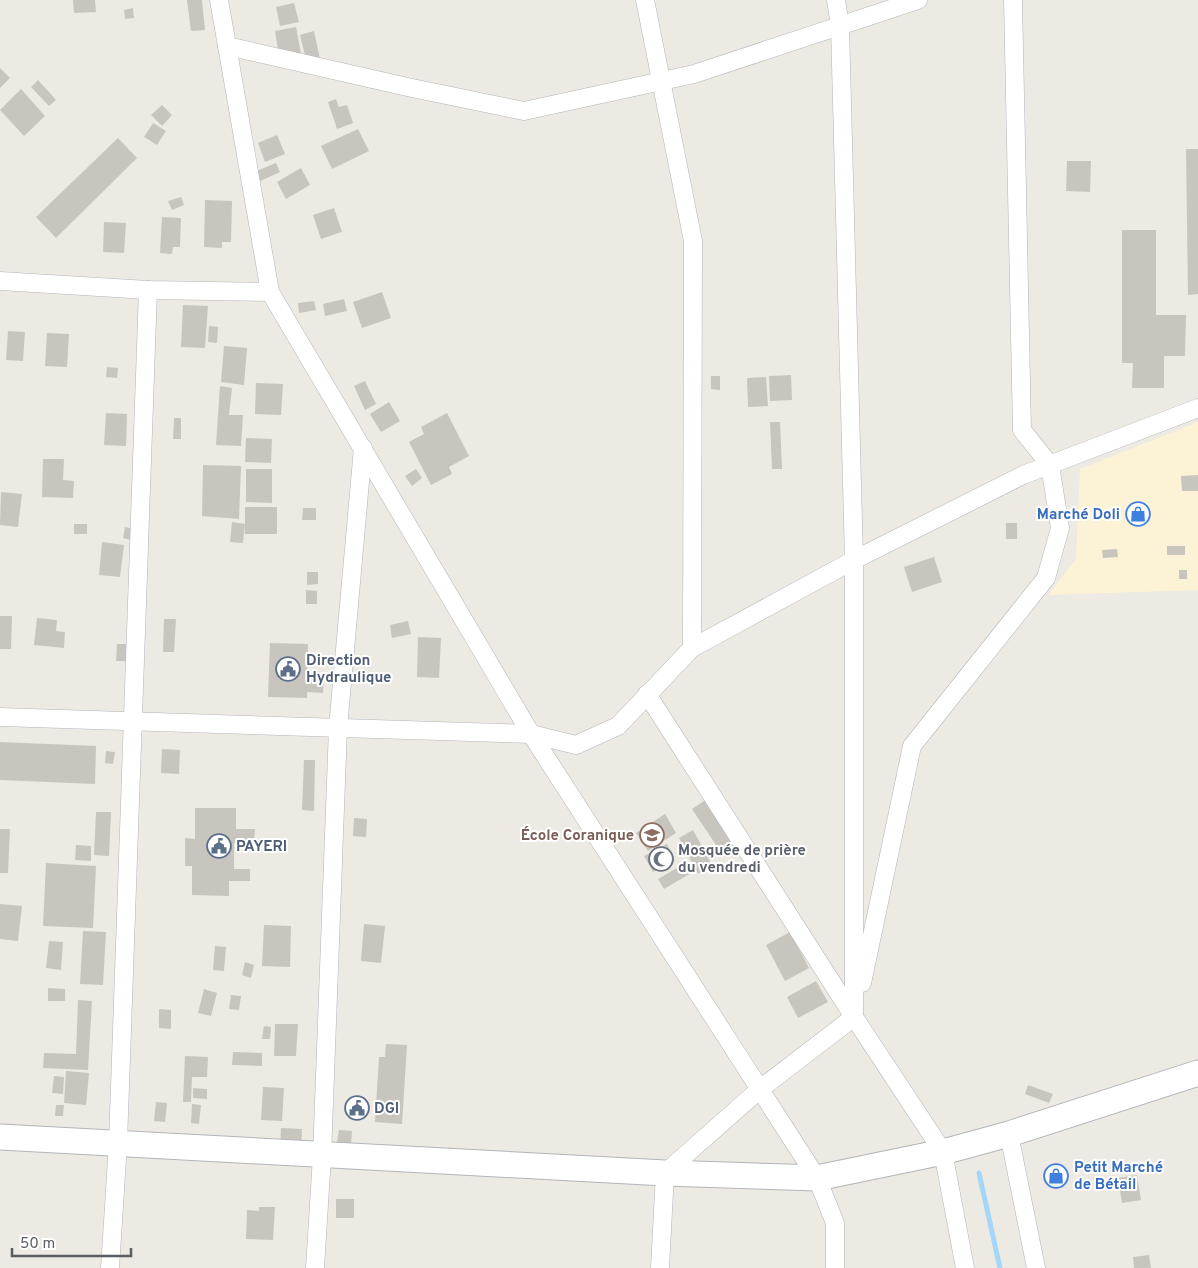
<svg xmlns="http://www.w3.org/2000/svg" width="1198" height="1268" viewBox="0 0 1198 1268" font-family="Overpass,sans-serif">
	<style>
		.commercial { fill: #fcf3d7 }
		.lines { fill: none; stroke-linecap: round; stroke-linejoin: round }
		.stream { stroke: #a4d5fa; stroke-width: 5 }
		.building { fill: #c8c5bf }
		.street-casing { stroke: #b2b5b9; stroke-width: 19 }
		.secondary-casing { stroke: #b1b5b9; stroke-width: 27 }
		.street { stroke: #fff; stroke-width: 18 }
		.secondary { stroke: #fff; stroke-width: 25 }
		.labels { text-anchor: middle; stroke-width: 4; stroke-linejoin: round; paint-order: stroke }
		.shop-label { font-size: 15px; font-weight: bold; fill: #366cbe; stroke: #fff; text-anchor: end }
		.service-label { font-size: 15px; font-weight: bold; fill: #4e5e75; stroke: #fff; text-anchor: start }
		.education-label { font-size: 15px; font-weight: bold; fill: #785e54; stroke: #fff; text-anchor: end }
		.worship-label { font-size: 15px; font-weight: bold; fill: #5b616d; stroke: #fff; text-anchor: start }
	</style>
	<rect width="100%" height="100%" fill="#eceae2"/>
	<polygon class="commercial" points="1198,422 1198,590 1048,595 1076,559 1080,469"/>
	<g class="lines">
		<polyline class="stream" points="979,1173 1000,1268"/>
	</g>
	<g class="building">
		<polygon points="73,0 95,0 96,12 74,13"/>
		<polygon points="187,0 202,0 205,30 191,31"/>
		<polygon points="294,3 299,22 280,26 276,7"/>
		<polygon points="133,8 134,18 125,19 124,10"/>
		<polygon points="296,27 302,59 280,63 275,31"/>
		<polygon points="314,31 320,59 307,63 300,35"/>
		<polygon points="0,68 10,78 0,88"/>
		<polygon points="38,80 56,100 49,106 31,87"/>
		<polygon points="21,89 45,116 24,136 0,110"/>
		<polygon points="336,99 339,107 347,105 353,123 337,129 328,102"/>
		<polygon points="162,105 172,115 162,126 151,115"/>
		<polygon points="153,123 166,131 157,145 144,137"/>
		<polygon points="358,129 369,151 332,169 321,146"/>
		<polygon points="277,135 285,154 265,162 258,143"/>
		<polygon points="118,138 137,158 56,238 36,217"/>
		<polygon points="1186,149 1198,149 1198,294 1188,295"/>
		<polygon points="1067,161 1091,161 1090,192 1066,191"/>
		<polygon points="276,163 280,172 258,182 254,172"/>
		<polygon points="301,168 310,185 286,199 277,182"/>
		<polygon points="181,197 184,205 172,210 168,201"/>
		<polygon points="205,200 232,201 231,242 222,242 222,248 204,247"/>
		<polygon points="334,208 342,232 321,239 313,215"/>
		<polygon points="162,217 181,218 180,247 173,247 172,254 160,253"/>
		<polygon points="104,222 126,223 124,253 103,252"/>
		<polygon points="1122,230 1156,230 1156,315 1186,315 1185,356 1164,356 1164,388 1132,388 1133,363 1122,363"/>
		<polygon points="382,292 391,318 362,328 353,302"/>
		<polygon points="344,299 347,311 325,316 323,304"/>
		<polygon points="314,301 316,310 299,313 298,303"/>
		<polygon points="183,305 208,306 205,348 181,347"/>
		<polygon points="209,326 218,327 217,343 208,342"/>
		<polygon points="8,331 25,332 23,361 6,360"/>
		<polygon points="47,333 69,334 67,367 45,366"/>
		<polygon points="224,346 247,348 244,385 221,382"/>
		<polygon points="107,367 118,368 117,378 106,377"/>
		<polygon points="791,375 792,400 770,401 769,376"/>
		<polygon points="711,376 720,376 720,390 711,389"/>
		<polygon points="766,377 768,406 748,407 747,378"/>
		<polygon points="365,381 376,404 365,410 354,386"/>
		<polygon points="256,383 283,384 281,415 255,414"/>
		<polygon points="220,386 232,388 229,415 243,415 241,446 216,445"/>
		<polygon points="389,402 400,421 381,432 370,414"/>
		<polygon points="106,413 127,414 126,446 104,445"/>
		<polygon points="447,413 469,456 449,467 452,474 431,485 409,442 424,434 421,427"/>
		<polygon points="174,418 181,418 181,439 173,439"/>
		<polygon points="770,422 780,422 782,469 772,469"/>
		<polygon points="246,438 272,439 271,463 245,462"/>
		<polygon points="43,459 64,459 63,480 74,481 73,498 42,497"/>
		<polygon points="203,465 241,466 239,519 202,516"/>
		<polygon points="246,469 272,469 272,503 246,502"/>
		<polygon points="416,469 422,478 412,486 405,476"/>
		<polygon points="1198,475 1198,491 1182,491 1181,476"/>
		<polygon points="1,492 22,494 18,527 0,525"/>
		<rect x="245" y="507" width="32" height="27"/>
		<polygon points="303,508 316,508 316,520 302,520"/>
		<polygon points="232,522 245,524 243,543 230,542"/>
		<rect x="1006" y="523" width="11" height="16"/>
		<rect x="74" y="524" width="13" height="10"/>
		<polygon points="125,527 134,529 131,540 123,538"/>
		<polygon points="102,542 124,545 120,577 99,575"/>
		<rect x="1167" y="546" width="18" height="9"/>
		<polygon points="1117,549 1118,557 1103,558 1102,550"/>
		<polygon points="934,557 942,582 912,592 904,567"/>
		<rect x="1179" y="570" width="8" height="9"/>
		<polygon points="307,572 318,572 318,584 307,585"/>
		<polygon points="306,590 317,591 317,604 306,604"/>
		<polygon points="0,616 12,616 11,649 0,649"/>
		<polygon points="37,618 57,620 56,631 65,632 64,648 34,645"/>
		<polygon points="164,619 176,619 174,652 163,652"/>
		<polygon points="408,621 411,634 392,638 390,625"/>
		<polygon points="418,637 441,638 439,678 417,677"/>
		<polygon points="270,643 308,644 307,677 324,678 323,693 307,692 307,698 268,697"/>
		<polygon points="117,644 126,644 126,661 116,661"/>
		<polygon points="0,742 96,746 95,784 0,780"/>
		<polygon points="162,749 180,750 179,774 161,773"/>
		<polygon points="106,751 115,752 113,764 105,763"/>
		<polygon points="304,760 315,760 314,811 302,810"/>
		<polygon points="707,799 738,848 724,857 692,809"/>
		<polygon points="195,808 236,808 236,829 255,829 254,843 234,843 234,869 250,869 250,881 229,881 229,896 192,895 192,866 185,866 185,838 195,839"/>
		<polygon points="96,812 111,812 109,856 94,855"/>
		<polygon points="665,814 676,833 648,851 636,833"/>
		<polygon points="354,818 367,819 366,837 353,836"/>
		<polygon points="0,829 10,829 8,873 0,873"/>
		<polygon points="693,830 712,865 698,874 679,838"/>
		<polygon points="667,844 675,861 653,872 644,856"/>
		<polygon points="76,845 91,846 91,861 75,860"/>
		<polygon points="687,862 693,872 664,889 658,879"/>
		<polygon points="46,863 96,866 93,928 43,926"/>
		<polygon points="0,904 22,906 18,941 0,939"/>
		<polygon points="364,924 385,926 381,963 361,961"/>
		<polygon points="264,925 291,926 290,967 262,966"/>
		<polygon points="83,931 106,932 103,985 80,984"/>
		<polygon points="790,932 809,968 785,981 766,945"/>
		<polygon points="49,941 63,942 61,970 46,968"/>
		<polygon points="215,946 226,947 224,971 213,970"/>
		<polygon points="245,962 254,965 251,978 242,975"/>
		<polygon points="816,981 828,1002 798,1018 787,997"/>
		<polygon points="48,988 65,989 65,1001 48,1001"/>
		<polygon points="204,989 217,993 211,1016 198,1013"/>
		<polygon points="231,995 241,996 239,1010 229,1009"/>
		<polygon points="78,1000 92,1001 88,1070 43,1068 44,1053 76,1054"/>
		<polygon points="159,1009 171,1010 171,1029 159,1028"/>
		<polygon points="275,1024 298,1024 296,1056 274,1056"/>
		<polygon points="264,1026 271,1027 270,1039 262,1039"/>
		<polygon points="386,1044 407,1045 402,1124 375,1122 379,1057 385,1057"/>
		<polygon points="233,1052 262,1053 262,1066 232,1065"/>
		<polygon points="185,1056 208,1057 207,1077 192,1077 191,1102 183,1102"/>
		<polygon points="66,1071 89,1073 86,1105 64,1103"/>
		<polygon points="54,1076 64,1077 63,1094 52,1093"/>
		<polygon points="1028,1085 1053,1094 1049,1103 1025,1094"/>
		<polygon points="263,1087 284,1088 282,1121 261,1120"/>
		<polygon points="193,1088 207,1089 207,1099 193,1098"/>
		<polygon points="156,1102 167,1103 165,1122 154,1121"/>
		<polygon points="192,1104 201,1105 199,1124 191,1123"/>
		<polygon points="56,1105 64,1105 63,1116 55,1116"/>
		<polygon points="281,1128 302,1129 301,1151 280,1150"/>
		<polygon points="339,1130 352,1131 351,1145 337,1143"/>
		<polygon points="1137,1175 1141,1200 1122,1203 1118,1178"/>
		<rect x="336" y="1199" width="18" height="19"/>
		<polygon points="259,1207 275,1207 273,1240 246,1239 247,1210 259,1211"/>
		<polygon points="1149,1255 1151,1268 1134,1268 1133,1257"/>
	</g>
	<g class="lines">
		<g class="street-casing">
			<g id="street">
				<polyline points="219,0 270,292 531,734 817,1178 835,1223 835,1268"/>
				<polyline points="645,0 693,241 692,648"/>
				<polyline points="227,46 412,88 524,111 694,74 918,0"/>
				<polyline points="0,281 148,290 270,292"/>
				<polyline points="647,694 854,1017 943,1152 965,1268"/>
				<polyline points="0,717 531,734 576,745 618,726 692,648 854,560 1023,475 1198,408"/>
				<polyline points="862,983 912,746 1046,578 1060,528 1050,465 1022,430 1013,0"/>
				<polyline points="1009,1134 1036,1268"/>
				<polyline points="110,1268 118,1143 148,290"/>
				<polyline points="315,1268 322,1156 338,728 363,448"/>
				<polyline points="660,1268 665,1173 760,1089 854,1017 854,560 840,26 836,0"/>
			</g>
		</g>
		<g class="secondary-casing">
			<polyline id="secondary" points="0,1137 665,1173 817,1178 943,1152 1009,1134 1198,1073"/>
		</g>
		<use href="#street" class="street"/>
		<use href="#secondary" class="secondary"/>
	</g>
	<defs>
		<g id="shop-ring" transform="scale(1.25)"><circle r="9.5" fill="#fff" stroke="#3f7fe0" stroke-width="1.5"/><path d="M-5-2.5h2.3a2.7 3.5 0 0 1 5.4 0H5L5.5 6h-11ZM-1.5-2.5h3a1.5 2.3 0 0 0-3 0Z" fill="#3f7fe0"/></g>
		<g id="civic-ring" transform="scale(1.25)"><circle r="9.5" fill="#fff" stroke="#5c6f8a" stroke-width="1.5"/><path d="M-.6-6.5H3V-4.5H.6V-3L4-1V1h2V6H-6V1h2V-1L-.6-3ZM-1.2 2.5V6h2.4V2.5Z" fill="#5c6f8a"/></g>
		<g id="school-ring" transform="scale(1.25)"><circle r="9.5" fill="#fff" stroke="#8d6e63" stroke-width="1.5"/><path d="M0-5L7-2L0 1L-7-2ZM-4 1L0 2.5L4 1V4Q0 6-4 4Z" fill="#8d6e63"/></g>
		<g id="mosque-ring" transform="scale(1.25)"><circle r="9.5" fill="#fff" stroke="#6b7280" stroke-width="1.5"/><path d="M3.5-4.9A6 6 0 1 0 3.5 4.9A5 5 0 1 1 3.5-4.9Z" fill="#6b7280"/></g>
	</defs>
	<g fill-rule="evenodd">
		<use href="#shop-ring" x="1138" y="514"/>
		<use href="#civic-ring" x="288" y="669"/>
		<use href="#school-ring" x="652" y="835"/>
		<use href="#civic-ring" x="219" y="846"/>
		<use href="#mosque-ring" x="661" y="859"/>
		<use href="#civic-ring" x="357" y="1108"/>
		<use href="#shop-ring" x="1056" y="1176"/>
	</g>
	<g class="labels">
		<g class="shop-label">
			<text x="1120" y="519">Marché Doli</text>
			<text x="1074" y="1172" text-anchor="start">Petit Marché<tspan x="1074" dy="17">de Bétail</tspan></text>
		</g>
		<g class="service-label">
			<text x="306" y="665">Direction<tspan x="306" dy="17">Hydraulique</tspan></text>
			<text x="236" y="851">PAYERI</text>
			<text x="374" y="1113">DGI</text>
		</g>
		<g class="education-label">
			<text x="634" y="840">École Coranique</text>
		</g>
		<g class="worship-label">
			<text x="678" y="855">Mosquée de prière<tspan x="678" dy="17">du vendredi</tspan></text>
		</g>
	</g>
	<path d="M12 1248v8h119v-8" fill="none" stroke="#5a5e62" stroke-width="2.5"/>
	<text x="20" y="1248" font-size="15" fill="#5a5e62" stroke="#ffffff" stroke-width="4" paint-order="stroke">50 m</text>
</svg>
